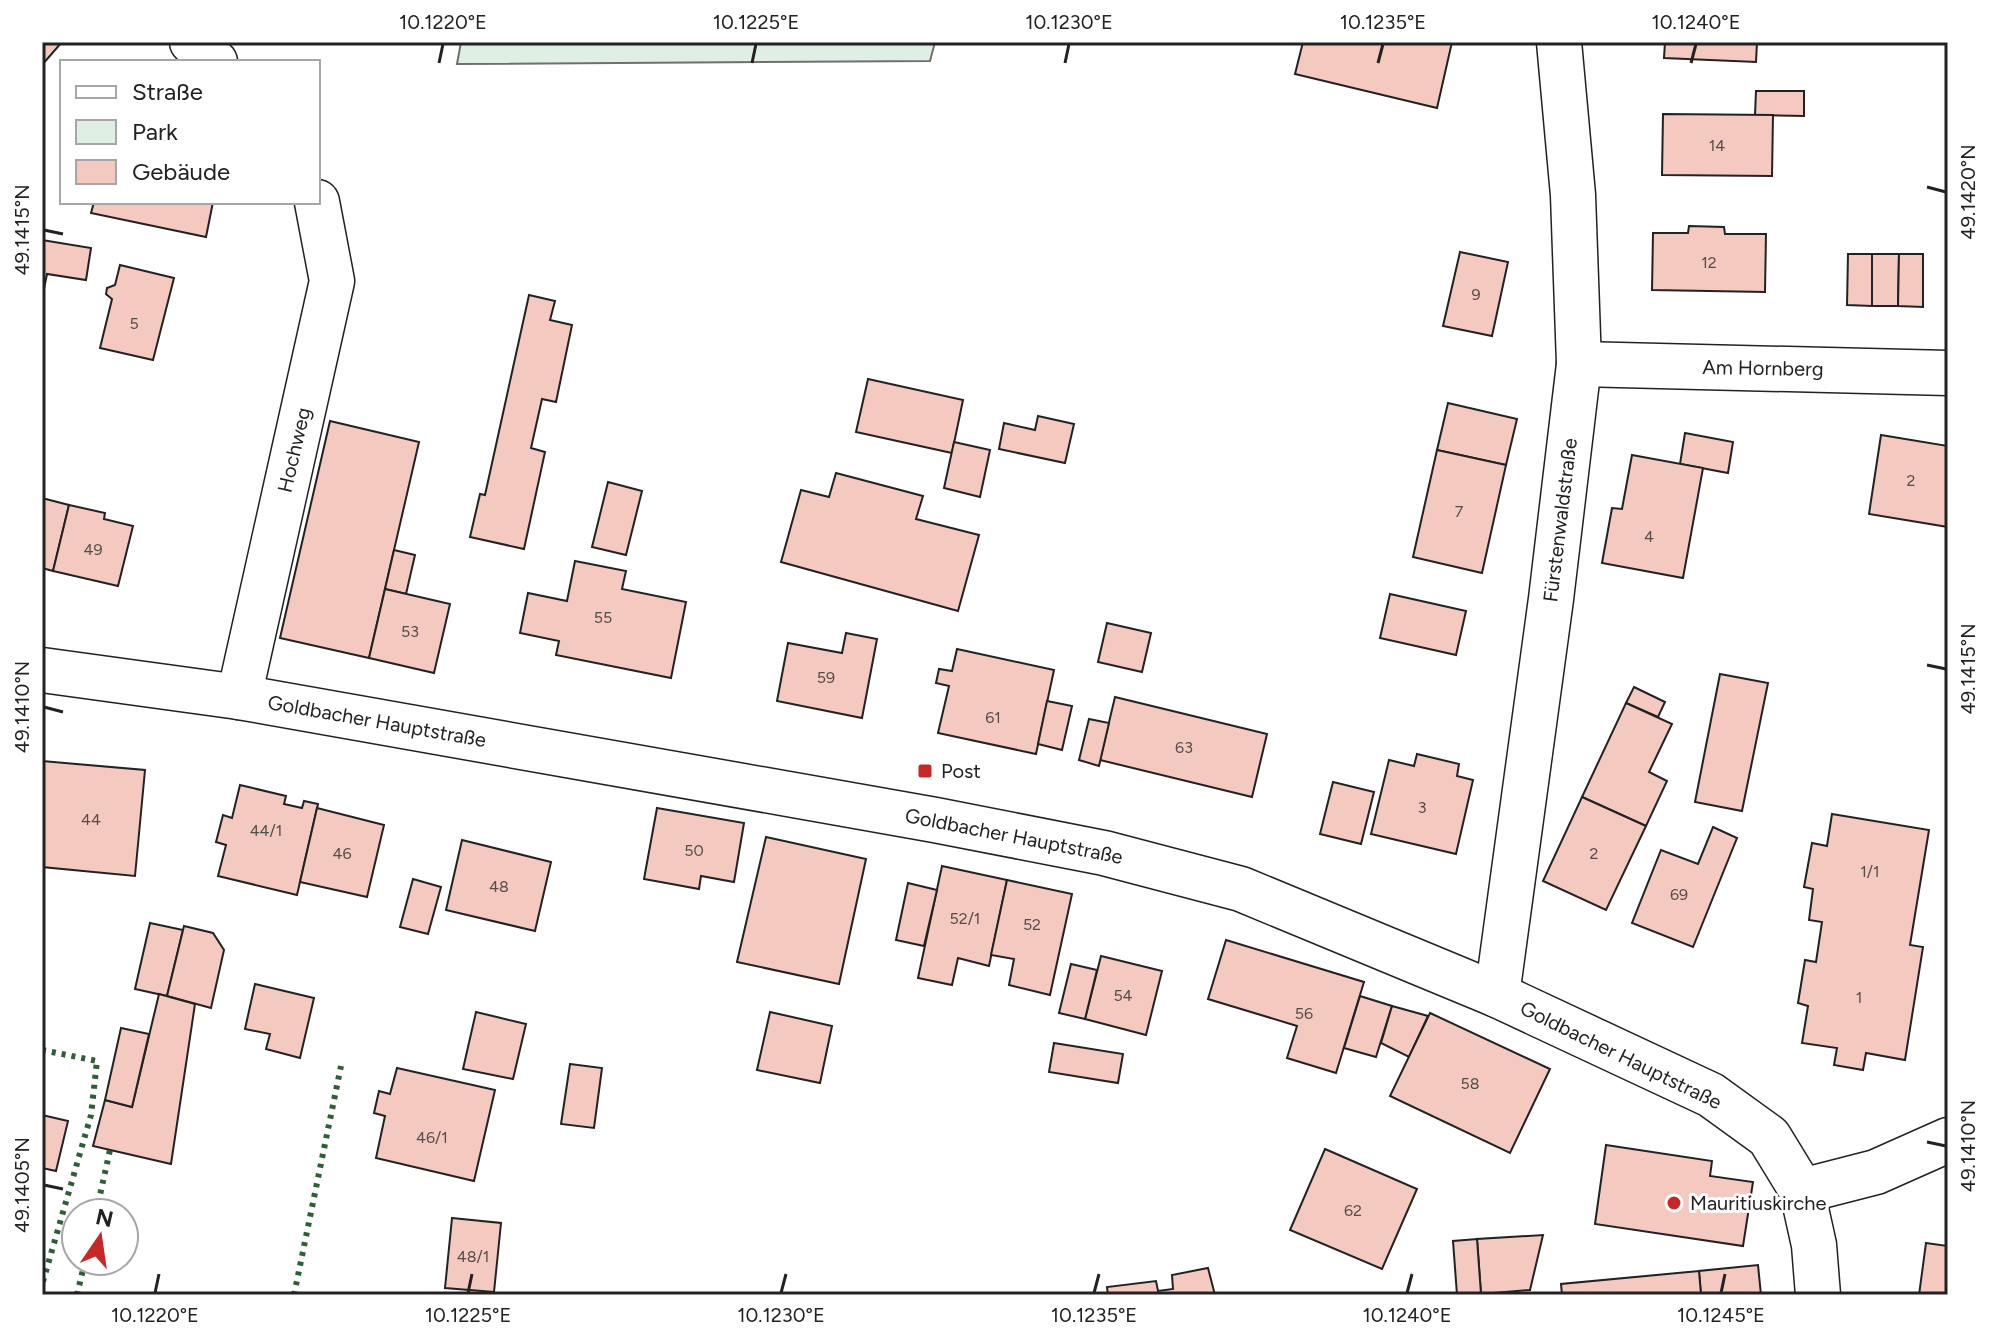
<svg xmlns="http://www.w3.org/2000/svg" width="1990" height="1337" viewBox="0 0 1990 1337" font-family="Figtree,sans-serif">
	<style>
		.green { fill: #e0efe3; stroke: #6f6f6f; stroke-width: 2 }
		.building { fill: #f3c9c0; stroke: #222; stroke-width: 2 }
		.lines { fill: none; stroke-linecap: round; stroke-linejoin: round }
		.street-casing { stroke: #222; stroke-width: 47 }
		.secondary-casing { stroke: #222; stroke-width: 47 }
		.street { stroke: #fff; stroke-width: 44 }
		.secondary { stroke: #fff; stroke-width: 44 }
		.hedge { stroke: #2f5e38; stroke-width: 6; stroke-dasharray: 4 6; stroke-linecap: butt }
		.ticks { fill: none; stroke: #222; stroke-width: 3 }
		.poi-dot { fill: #c62828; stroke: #fff; stroke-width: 3 }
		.labels { text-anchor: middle; stroke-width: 6; stroke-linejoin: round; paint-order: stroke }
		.number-label { font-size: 16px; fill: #564c4a }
		.street-label { font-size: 20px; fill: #222; stroke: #fff }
		.poi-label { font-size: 20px; fill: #222; stroke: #fff; text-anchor: start }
		.neatline { fill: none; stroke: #222; stroke-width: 3 }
		.ticks-label { font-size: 20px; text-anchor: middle; fill: #222 }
	</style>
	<rect width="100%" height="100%" fill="#fff"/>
	<polygon class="green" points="461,42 935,42 930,61 457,64"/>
	<g class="building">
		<polygon points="42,42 62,42 42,65"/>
		<polygon points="1303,42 1452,42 1437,108 1295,74"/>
		<polygon points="1665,42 1757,42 1756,62 1664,58"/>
		<polygon points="1756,91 1804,91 1804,116 1755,115"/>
		<polygon points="1663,114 1773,115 1772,176 1662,175"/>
		<polygon points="94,202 213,202 206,237 91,213"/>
		<polygon points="1689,226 1724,227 1725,234 1766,234 1765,292 1652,290 1653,233 1688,233"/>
		<polygon points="42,240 91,248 86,280 47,274 44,289 42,289"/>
		<polygon points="1460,252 1508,262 1492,336 1443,326"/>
		<polygon points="1848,254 1872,254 1872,306 1847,305"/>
		<polygon points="1872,254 1899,254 1898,306 1872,306"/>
		<polygon points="1899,254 1923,254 1923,307 1898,306"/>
		<polygon points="120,265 174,278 153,360 100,348 112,299 106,294 107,288 115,285"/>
		<polygon points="529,295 555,301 550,320 572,325 556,402 542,399 531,448 545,452 524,549 470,537 480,494 485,495"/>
		<polygon points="868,379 963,400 952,453 856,432"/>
		<polygon points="1448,403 1517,419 1506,465 1437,450"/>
		<polygon points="1038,416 1074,424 1065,463 999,449 1004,423 1035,430"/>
		<polygon points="330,421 419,442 369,658 280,638"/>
		<polygon points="1685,433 1733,442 1728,473 1680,464"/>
		<polygon points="1881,435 1948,446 1948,527 1869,514"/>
		<polygon points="954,442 990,450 980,497 944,488"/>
		<polygon points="1437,450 1506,465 1482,573 1413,557"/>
		<polygon points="1632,455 1703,468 1683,578 1602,563 1612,508 1622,509"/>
		<polygon points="836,473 923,496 916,519 979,535 958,611 781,562 801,490 829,497"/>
		<polygon points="608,482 642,491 626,555 592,547"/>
		<polygon points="42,498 69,505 53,571 42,568"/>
		<polygon points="69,505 105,513 104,519 133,526 118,586 53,571"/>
		<polygon points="394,550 415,555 406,594 385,589"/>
		<polygon points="575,561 626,571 622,589 686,602 671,678 556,655 559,641 520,633 528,593 567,601"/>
		<polygon points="385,589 450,604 434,673 369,658"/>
		<polygon points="1390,594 1466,611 1456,655 1380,638"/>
		<polygon points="1107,623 1151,633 1142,672 1098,662"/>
		<polygon points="846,633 877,639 862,718 777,701 788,643 842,653"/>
		<polygon points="957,649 1054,670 1036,754 938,733 949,686 936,683 939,669 952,671"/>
		<polygon points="1720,674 1768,683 1742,811 1695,802"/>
		<polygon points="1634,687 1665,702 1658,717 1626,703"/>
		<polygon points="1115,697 1267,734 1252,797 1100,760"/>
		<polygon points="1047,701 1072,706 1062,750 1038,744"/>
		<polygon points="1626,703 1672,724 1649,772 1667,781 1646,826 1582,797"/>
		<polygon points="1089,719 1109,723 1099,766 1079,760"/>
		<polygon points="1417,754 1459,764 1457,776 1473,780 1456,854 1371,834 1389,760 1414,766"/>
		<polygon points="42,761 145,770 135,876 42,867"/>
		<polygon points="1333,782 1374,792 1361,844 1320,834"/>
		<polygon points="240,785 286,796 284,804 302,808 304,801 318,804 297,895 218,876 226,845 216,842 223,815 232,818"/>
		<polygon points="1582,797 1646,826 1606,910 1543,881"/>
		<polygon points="317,808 384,825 367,897 300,882"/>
		<polygon points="657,808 744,823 734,882 701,876 699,889 644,879"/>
		<polygon points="1832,814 1929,830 1910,945 1923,947 1905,1060 1866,1053 1863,1070 1834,1065 1837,1048 1802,1043 1808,1006 1798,1003 1805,960 1816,962 1822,922 1809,920 1813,889 1804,887 1812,843 1827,846"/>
		<polygon points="1713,827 1737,838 1693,947 1632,923 1661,850 1698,864"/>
		<polygon points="766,837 866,859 839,984 737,962"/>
		<polygon points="462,840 551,862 535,931 446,910"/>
		<polygon points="942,866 1007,880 989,966 958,958 952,985 918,978"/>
		<polygon points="413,879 441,887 428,934 400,927"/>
		<polygon points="1007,880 1072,894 1050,995 1009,985 1014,959 991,955"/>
		<polygon points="908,883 937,890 924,946 896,940"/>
		<polygon points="150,923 183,930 167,996 135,989"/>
		<polygon points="184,926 213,933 224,950 211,1008 167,996"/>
		<polygon points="1226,940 1364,982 1336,1073 1287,1058 1297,1026 1208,999"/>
		<polygon points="1101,956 1162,971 1146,1035 1085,1019"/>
		<polygon points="1071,964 1097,970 1085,1019 1059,1013"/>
		<polygon points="255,984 314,998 300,1058 266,1049 270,1034 245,1029"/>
		<polygon points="159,994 195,1004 171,1164 93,1146 105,1100 132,1107"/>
		<polygon points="1360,996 1392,1006 1376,1057 1344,1048"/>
		<polygon points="1392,1006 1428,1016 1409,1057 1381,1043"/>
		<polygon points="476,1012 526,1024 513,1079 463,1069"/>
		<polygon points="770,1012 832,1026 820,1083 757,1070"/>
		<polygon points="1430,1013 1550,1069 1510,1153 1390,1096"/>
		<polygon points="121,1028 149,1034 132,1107 105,1100"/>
		<polygon points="1054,1043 1123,1054 1118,1083 1049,1072"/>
		<polygon points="570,1064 602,1068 594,1128 561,1124"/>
		<polygon points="397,1068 495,1090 474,1181 376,1158 385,1116 374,1113 379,1091 390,1094"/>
		<polygon points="42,1115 68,1121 56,1171 42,1168"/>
		<polygon points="1606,1145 1712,1161 1710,1176 1753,1182 1743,1246 1595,1224"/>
		<polygon points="1325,1149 1417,1189 1382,1269 1290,1230"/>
		<polygon points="452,1218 501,1223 494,1292 445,1288"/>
		<polygon points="1543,1235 1530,1290 1481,1294 1477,1239"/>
		<polygon points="1477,1239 1481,1294 1457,1295 1453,1241"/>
		<polygon points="1926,1243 1948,1246 1948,1295 1919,1295"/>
		<polygon points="1758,1265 1761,1295 1701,1295 1699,1271"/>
		<polygon points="1208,1268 1215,1295 1108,1295 1107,1287 1156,1281 1158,1291 1173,1289 1172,1275"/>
		<polygon points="1699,1271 1701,1295 1562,1295 1561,1284"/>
	</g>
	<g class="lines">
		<g class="street-casing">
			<g id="street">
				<polyline points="192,42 215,62"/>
				<polyline points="1579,364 1948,373"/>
				<polyline points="239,697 332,281 317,202"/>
				<polyline points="1497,995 1551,599 1579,364 1573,195 1559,42"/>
				<polyline points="1802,1191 1876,1172 1948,1140"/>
			</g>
		</g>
		<g class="secondary-casing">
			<polyline id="secondary" points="42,670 239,697 935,820 1104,853 1241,889 1497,995 1711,1095 1769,1137 1802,1191 1814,1245 1818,1295"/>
		</g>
		<use href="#street" class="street"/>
		<use href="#secondary" class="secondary"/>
		<g class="hedge">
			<polyline points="42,1050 97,1061 91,1115 42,1285"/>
			<polyline points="96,1213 110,1150"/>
			<polyline points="77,1295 85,1261"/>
			<polyline points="294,1295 341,1066"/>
		</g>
	</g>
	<path class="ticks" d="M439 63 443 44M752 63 756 44M1065 63 1069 44M1378 63 1383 44M1691 63 1696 44M1927 187 1946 192M44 230 63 234M1927 665 1946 669M44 707 63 712M1927 1142 1946 1146M44 1185 63 1189M155 1293 159 1274M468 1293 472 1274M781 1293 786 1274M1094 1293 1099 1274M1407 1293 1412 1274M1721 1293 1725 1274"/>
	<g class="poi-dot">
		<rect x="917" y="763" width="16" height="16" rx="4"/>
		<circle cx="1674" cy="1203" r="8"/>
	</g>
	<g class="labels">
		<g class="number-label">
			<text x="1717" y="151">14</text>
			<text x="1709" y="268">12</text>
			<text x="1476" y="300">9</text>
			<text x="134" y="329">5</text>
			<text x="1911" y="486">2</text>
			<text x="1459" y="517">7</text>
			<text x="1649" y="542">4</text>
			<text x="93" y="555">49</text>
			<text x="603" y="623">55</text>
			<text x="410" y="637">53</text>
			<text x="826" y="683">59</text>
			<text x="993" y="723">61</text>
			<text x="1184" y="753">63</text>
			<text x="1422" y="813">3</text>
			<text x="91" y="825">44</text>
			<text x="266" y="836">44/1</text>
			<text x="694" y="856">50</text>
			<text x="342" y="859">46</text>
			<text x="1594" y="859">2</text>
			<text x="1870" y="877">1/1</text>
			<text x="499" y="892">48</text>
			<text x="1679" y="900">69</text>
			<text x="965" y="924">52/1</text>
			<text x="1032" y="930">52</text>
			<text x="1123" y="1001">54</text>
			<text x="1859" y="1003">1</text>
			<text x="1304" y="1019">56</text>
			<text x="1470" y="1089">58</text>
			<text x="432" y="1143">46/1</text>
			<text x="1353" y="1216">62</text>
			<text x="473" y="1262">48/1</text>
		</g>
		<g class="street-label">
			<text transform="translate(1763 368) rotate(1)" y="7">Am Hornberg</text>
			<text transform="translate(294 450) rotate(-77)" y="7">Hochweg</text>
			<text transform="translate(1560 520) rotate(-83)" y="7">Fürstenwaldstraße</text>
			<text transform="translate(377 721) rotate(10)" y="7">Goldbacher Hauptstraße</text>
			<text transform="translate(1014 836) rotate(11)" y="7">Goldbacher Hauptstraße</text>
			<text transform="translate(1621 1055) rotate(26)" y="7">Goldbacher Hauptstraße</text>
		</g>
		<g class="poi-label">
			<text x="941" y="778">Post</text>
			<text x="1690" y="1210">Mauritiuskirche</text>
		</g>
	</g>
	<rect width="1990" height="1337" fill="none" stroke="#ffffff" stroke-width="88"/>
	<rect x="60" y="60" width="260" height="144" fill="#ffffff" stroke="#a7a7a7" stroke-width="2"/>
	<rect x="76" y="86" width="40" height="12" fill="#ffffff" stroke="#a7a7a7" stroke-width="2"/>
	<text x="132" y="100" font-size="24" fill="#222222">Straße</text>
	<rect x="76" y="120" width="40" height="24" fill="#e0efe3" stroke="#a7a7a7" stroke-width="2"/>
	<text x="132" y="140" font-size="24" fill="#222222">Park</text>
	<rect x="76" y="160" width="40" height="24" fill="#f3c9c0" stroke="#a7a7a7" stroke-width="2"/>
	<text x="132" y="180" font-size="24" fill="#222222">Gebäude</text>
	<g transform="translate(100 1237) rotate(13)"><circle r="38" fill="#ffffff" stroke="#a7a7a7" stroke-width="2"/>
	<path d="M0-6L14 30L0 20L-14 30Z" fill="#c62828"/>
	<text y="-12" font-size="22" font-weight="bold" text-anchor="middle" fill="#222222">N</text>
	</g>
	<rect x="44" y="44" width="1902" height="1249" class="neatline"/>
	<g class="ticks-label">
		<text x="443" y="29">10.1220°E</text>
		<text x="756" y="29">10.1225°E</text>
		<text x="1069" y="29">10.1230°E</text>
		<text x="1383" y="29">10.1235°E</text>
		<text x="1696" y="29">10.1240°E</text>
		<text transform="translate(1968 192) rotate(-90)" y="7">49.1420°N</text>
		<text transform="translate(22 230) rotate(-90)" y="7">49.1415°N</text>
		<text transform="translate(1968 669) rotate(-90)" y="7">49.1415°N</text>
		<text transform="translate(22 707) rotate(-90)" y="7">49.1410°N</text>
		<text transform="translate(1968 1146) rotate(-90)" y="7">49.1410°N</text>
		<text transform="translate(22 1185) rotate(-90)" y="7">49.1405°N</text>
		<text x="155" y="1322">10.1220°E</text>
		<text x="468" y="1322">10.1225°E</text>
		<text x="781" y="1322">10.1230°E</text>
		<text x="1094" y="1322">10.1235°E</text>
		<text x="1407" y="1322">10.1240°E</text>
		<text x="1721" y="1322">10.1245°E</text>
	</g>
</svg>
